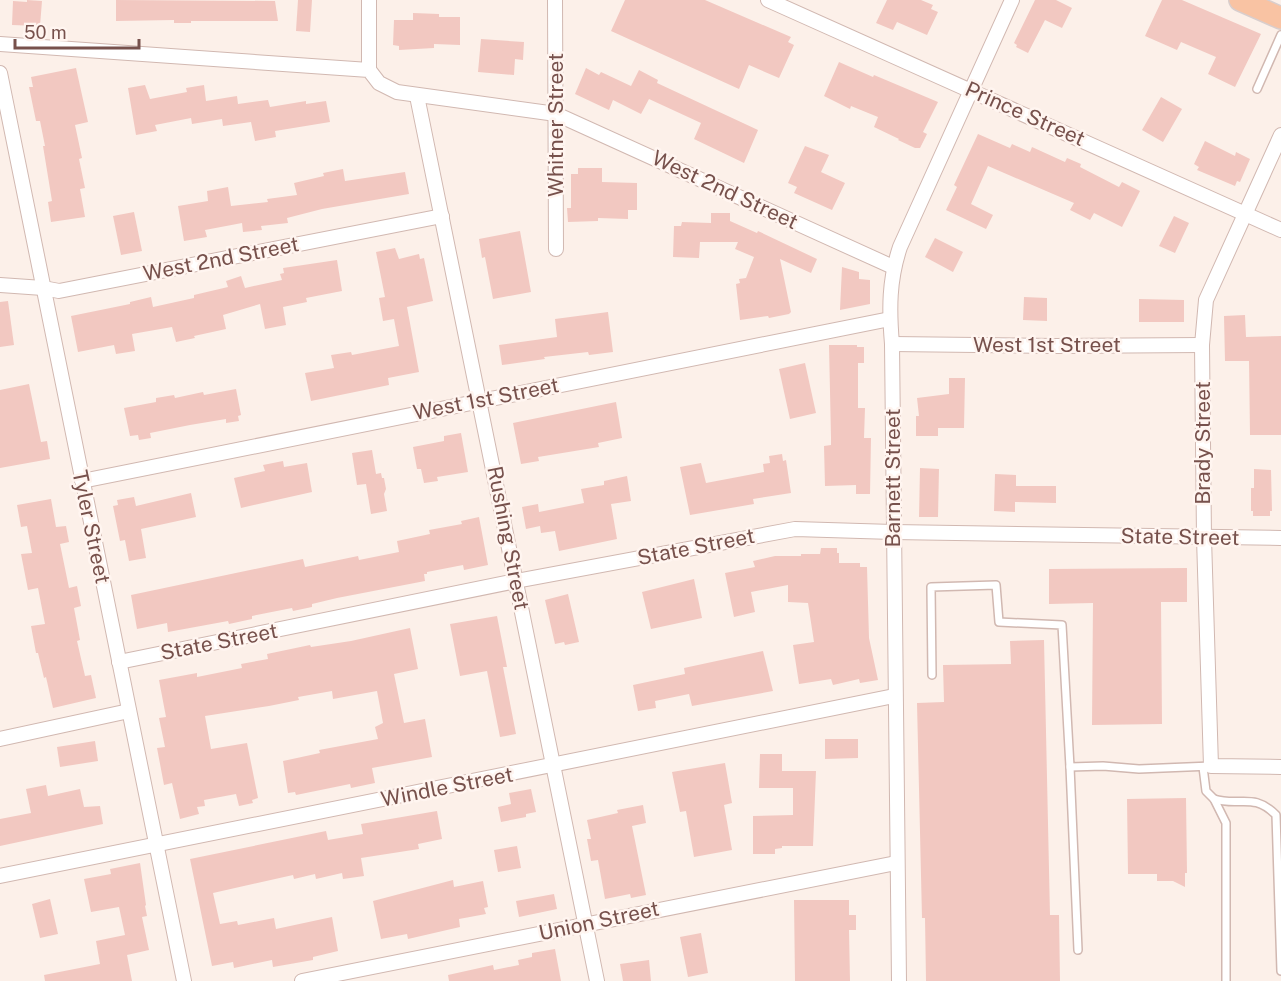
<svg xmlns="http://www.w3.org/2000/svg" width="1281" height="981" viewBox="0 0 1281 981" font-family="'Public Sans',sans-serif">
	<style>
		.building { fill: #f2c8c1 }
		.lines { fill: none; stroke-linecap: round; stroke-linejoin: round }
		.service-casing { stroke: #d1b8b1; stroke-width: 10 }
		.minor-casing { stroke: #d1b8b1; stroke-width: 16 }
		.primary-casing { stroke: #d9cecd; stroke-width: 24 }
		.service { stroke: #fff; stroke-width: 7 }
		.minor { stroke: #fff; stroke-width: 14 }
		.primary { stroke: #f9c3a3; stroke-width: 21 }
		.labels { text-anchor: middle; stroke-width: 5; stroke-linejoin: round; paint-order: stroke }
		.street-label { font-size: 21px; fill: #77514c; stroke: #fff5f0 }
	</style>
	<rect width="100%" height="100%" fill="#fcf0e9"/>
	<g class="building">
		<polygon points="27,0 42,1 40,26 12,25 13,1 27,2"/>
		<polygon points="116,0 275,1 278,21 191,21 191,23 174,23 174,20 116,21"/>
		<polygon points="298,0 312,0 310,32 296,31"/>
		<polygon points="625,0 705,0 791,37 788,42 794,45 779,78 749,65 739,89 611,31"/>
		<polygon points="887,0 921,0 933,5 931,9 938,12 927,35 897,22 893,30 876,23"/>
		<polygon points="1035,0 1056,0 1072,8 1062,28 1045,20 1028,53 1016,47 1017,45 1014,43"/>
		<polygon points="1162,0 1182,0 1261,34 1235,87 1208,74 1216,57 1181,42 1177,50 1145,36"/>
		<polygon points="413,13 439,14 439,17 460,17 460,45 434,44 434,48 399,50 399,46 393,45 394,20 413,20"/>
		<polygon points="481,39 524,42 523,60 515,59 514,75 478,72"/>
		<polygon points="839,62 873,77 874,75 938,102 923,132 927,134 920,148 915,148 898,140 899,139 874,127 878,117 851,106 850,109 824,96"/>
		<polygon points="76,68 88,122 75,125 82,158 79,159 85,188 80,189 85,217 51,222 48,202 52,201 43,146 45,146 40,121 36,121 29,87 33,87 31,77"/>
		<polygon points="586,68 599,75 601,72 631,86 639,70 658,80 657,83 758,130 744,163 694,139 701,123 649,99 641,114 613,100 609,110 575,94"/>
		<polygon points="145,85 150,99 187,92 186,88 204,85 206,101 237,96 238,104 268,100 270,107 306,101 306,104 326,101 330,122 275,131 276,137 255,141 251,122 223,126 222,119 192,124 191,118 155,125 157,131 136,135 128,88"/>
		<polygon points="1161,97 1182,109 1163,142 1142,130"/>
		<polygon points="978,134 1010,148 1012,144 1030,152 1032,147 1065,162 1067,158 1081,164 1080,167 1119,187 1122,182 1140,191 1122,227 1094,213 1090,220 1070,210 1074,203 988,166 971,204 993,215 986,229 946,210 957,187 954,185"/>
		<polygon points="1205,141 1235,156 1236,152 1250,159 1240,182 1237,181 1235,186 1197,170 1199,167 1194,164"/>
		<polygon points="805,146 829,155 821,172 845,183 832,210 794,193 797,187 788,183"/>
		<polygon points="578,168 602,168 602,182 637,183 637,210 628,210 628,219 598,218 598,221 568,222 567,208 571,208 571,174 578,174"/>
		<polygon points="343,169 345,181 405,172 409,194 322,209 287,218 288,223 261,226 262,230 243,232 242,223 205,230 207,237 184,241 178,206 208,201 207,191 228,187 231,206 268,202 267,199 297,195 294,183 324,176 323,173"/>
		<polygon points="134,212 142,251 121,255 113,216"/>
		<polygon points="711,213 730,213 730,221 757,233 758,231 817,259 811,273 780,259 791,312 789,314 769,318 768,316 740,320 736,284 740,283 739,279 746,278 754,257 735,249 738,242 700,242 699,258 673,257 674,226 681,226 682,222 711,223"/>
		<polygon points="1174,216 1189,223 1175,253 1159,246"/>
		<polygon points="520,231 531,292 493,299 485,257 482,258 479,239"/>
		<polygon points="935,238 963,252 953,272 925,257"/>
		<polygon points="395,248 399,259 419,254 420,259 424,258 433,301 407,307 419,372 388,378 389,385 311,401 305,373 334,368 331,355 351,352 352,355 399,346 394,319 383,321 379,298 385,297 376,252"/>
		<polygon points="337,260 342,291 306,298 307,302 283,307 286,325 265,329 260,304 223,315 226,329 194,336 195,338 176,342 172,327 132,334 135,351 116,354 114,345 78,352 71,316 130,304 130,302 151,297 153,307 194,298 194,295 228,287 226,281 241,276 245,288 282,280 280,274 284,273 283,268"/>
		<polygon points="842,267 859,272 859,279 870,280 870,304 840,310"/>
		<polygon points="1024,297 1047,298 1047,321 1023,320"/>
		<polygon points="1139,299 1184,300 1184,322 1139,322"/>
		<polygon points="8,301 14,345 0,347 0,302"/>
		<polygon points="608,312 613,352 589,355 588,352 544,357 545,359 502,365 499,345 557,337 555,319"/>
		<polygon points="1245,315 1246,337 1281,336 1281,435 1250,435 1249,361 1225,361 1224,316"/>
		<polygon points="829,345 857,345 857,347 864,347 864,363 858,363 858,408 865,408 864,438 871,438 870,494 856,494 856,485 825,486 824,446 831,445 831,438"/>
		<polygon points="805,363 816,413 790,419 779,369"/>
		<polygon points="949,378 965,378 964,428 938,428 938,436 916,436 916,416 919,416 917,398 949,394"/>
		<polygon points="29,384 41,442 47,441 50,459 0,468 0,390"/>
		<polygon points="236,389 241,415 238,416 239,421 226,423 226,419 190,425 150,433 151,438 139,440 138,435 130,436 124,408 156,402 156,398 174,395 175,398 203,392 204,395"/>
		<polygon points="616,402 622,438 598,443 599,447 538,457 539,461 521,464 513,423"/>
		<polygon points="461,433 468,472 437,477 438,481 424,483 421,469 417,469 413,447 444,441 444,436"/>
		<polygon points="372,450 376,474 381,473 382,478 384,478 386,489 384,494 387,511 371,514 366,484 357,485 352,453"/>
		<polygon points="782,454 783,461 786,460 791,493 753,499 754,504 690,515 680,467 701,463 706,483 764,472 763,464 770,463 769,456"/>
		<polygon points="283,461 284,467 307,463 312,492 241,508 234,478 265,471 263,465"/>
		<polygon points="920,468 939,469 938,517 919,517"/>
		<polygon points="1254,469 1271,470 1272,511 1270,511 1270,516 1253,516 1253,511 1251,511 1251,488 1254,488"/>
		<polygon points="995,474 1016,475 1016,486 1056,486 1056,503 1015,502 1015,512 994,511"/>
		<polygon points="627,476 631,501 611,504 617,539 559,551 555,531 541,533 540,526 526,529 522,507 538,504 539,512 584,503 581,489 604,485 604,481"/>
		<polygon points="191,493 196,517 141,529 146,558 129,561 125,540 120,541 113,506 118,505 117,500 134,497 136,506"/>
		<polygon points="51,499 56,527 66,526 69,542 60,544 69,588 77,586 81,606 74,608 80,640 77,641 85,676 91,675 96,698 53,708 46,677 44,678 38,653 36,653 31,626 45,624 38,588 28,590 21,554 32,553 27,526 21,527 17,505"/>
		<polygon points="479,517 488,565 464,570 463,565 427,572 427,574 424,574 425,581 337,598 312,604 312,607 293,611 292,608 252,616 252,619 229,624 228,621 168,632 167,623 137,629 131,595 303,559 305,567 358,556 359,560 399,552 397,541 430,534 429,530 462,524 461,521"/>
		<polygon points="821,548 837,548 837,553 839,553 839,563 860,563 860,567 867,567 869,638 878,680 860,683 859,679 833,685 831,679 799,684 793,645 814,642 808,603 788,602 788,585 751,592 755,612 734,617 725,573 755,567 753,561 775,556 801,556 801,554 820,554"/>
		<polygon points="1187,568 1187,602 1161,602 1162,724 1092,725 1093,603 1049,604 1049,569"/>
		<polygon points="694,579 702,618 651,629 642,592"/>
		<polygon points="568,594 579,642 565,645 564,642 555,644 545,600"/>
		<polygon points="497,616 507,667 503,667 516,734 500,737 487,671 460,676 450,624"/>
		<polygon points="410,628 418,669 394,674 404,723 425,719 432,757 372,768 375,783 351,788 350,784 296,795 295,792 288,793 283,761 320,753 319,750 378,739 375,727 383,723 377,691 333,699 332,691 298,697 299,700 269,706 205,716 211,749 247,743 258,798 252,800 253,803 239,806 236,794 204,800 205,806 197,807 199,814 180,819 172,783 164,785 157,748 165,747 159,718 166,717 159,680 197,673 197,677 242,668 241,664 268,659 267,654 310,645 311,647 351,641"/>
		<polygon points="1044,640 1050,915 1059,915 1060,981 926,981 925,918 922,918 917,703 944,702 943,665 1011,664 1010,641"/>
		<polygon points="763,651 773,691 692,706 689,694 655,701 656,708 638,711 633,685 685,674 684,668"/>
		<polygon points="825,739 858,739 858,758 825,759"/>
		<polygon points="95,741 98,761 60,767 57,747"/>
		<polygon points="760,754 782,754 782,771 816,771 813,846 782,846 782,848 775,849 775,854 753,854 753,816 793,815 793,788 759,788"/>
		<polygon points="725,763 732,803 724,805 732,850 694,857 686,811 680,812 672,772"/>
		<polygon points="46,785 48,796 80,789 84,807 100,806 103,824 0,846 0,819 31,813 26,789"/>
		<polygon points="531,789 536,812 526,814 526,817 501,822 498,807 511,804 509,793"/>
		<polygon points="1186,798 1187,873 1185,873 1185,887 1173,881 1157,881 1157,874 1128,874 1127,799"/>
		<polygon points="643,805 646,823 632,826 646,895 631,898 630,894 605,899 598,860 591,861 587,839 591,839 587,820 618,813 617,810"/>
		<polygon points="437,811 442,839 418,844 419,849 361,858 364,876 343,879 342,873 316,879 315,874 294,879 293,875 213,893 220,924 237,921 238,925 274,918 276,929 332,917 338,951 313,957 313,960 273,967 272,960 234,968 233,962 212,966 190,859 326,831 328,840 363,834 361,824"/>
		<polygon points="517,846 521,868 498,872 494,850"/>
		<polygon points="140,863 146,905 145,906 147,916 142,917 149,950 127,955 132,981 45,981 44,975 100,964 96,941 125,935 119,907 91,912 84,879 111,874 110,869"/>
		<polygon points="453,880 454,887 483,881 488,907 484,908 486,914 459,919 460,927 408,939 407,934 381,939 373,901"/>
		<polygon points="554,894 557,909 519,917 516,901"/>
		<polygon points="50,899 58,934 40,938 32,904"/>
		<polygon points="794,900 849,900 849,915 856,915 856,930 849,930 850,981 795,981"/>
		<polygon points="701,933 708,973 688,977 680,937"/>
		<polygon points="555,949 561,981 449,981 448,975 493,965 494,970 519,965 518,960 532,957 532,953"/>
		<polygon points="649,960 651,981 623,981 620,964"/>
	</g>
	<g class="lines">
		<g class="service-casing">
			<g id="service">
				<polyline points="1257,89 1281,35"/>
				<polyline points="932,675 931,587 996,585 999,622 1062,625 1070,767 1103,766 1139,769 1211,766"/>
				<polyline points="1070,767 1078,950"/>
				<polyline points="1203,767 1206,791 1214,799 1226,823 1226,981"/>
				<path d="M1214 799C1240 807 1253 792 1276 815L1281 971"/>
			</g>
		</g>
		<g class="minor-casing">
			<g id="minor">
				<polyline points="369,0 369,70"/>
				<polyline points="555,0 556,249"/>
				<polyline points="768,0 1281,230"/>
				<polyline points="0,44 369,70 379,83 397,92 556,114 893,267"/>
				<polyline points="0,73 184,981"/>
				<polyline points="417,96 597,981"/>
				<polyline points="1281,135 1206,300 1202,345 1204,538 1211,766 1281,767"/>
				<polyline points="0,285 43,288 59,291 442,216"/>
				<polyline points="892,344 1054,346 1202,345"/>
				<polyline points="82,481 890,319"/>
				<polyline points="119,662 516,581 795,529 893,532 1281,538"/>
				<polyline points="0,739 129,711"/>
				<polyline points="0,876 894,696"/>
				<polyline points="302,981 896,863"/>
				<path d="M899 981 892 344C889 309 889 280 900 247L1012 0"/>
			</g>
		</g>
		<g class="primary-casing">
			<polyline id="primary" points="1240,0 1281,18"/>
		</g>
		<use href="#service" class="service"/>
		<use href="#minor" class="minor"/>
		<use href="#primary" class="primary"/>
	</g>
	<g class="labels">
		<g class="street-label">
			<text transform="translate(1025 114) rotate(24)" y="7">Prince Street</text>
			<text transform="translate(556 125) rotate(-90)" y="7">Whitner Street</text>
			<text transform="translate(725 190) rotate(25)" y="7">West 2nd Street</text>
			<text transform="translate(221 259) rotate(-11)" y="7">West 2nd Street</text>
			<text x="1047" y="352">West 1st Street</text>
			<text transform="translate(486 399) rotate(-11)" y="7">West 1st Street</text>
			<text transform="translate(1203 443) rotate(-90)" y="7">Brady Street</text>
			<text transform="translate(893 478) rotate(-90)" y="7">Barnett Street</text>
			<text transform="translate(91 527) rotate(78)" y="7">Tyler Street</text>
			<text transform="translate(1180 537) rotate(1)" y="7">State Street</text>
			<text transform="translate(508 538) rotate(79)" y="7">Rushing Street</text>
			<text transform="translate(696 547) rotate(-11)" y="7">State Street</text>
			<text transform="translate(219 642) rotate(-11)" y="7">State Street</text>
			<text transform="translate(447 787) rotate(-11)" y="7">Windle Street</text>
			<text transform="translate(599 921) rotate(-12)" y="7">Union Street</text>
		</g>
	</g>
	<path d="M15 39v9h124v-9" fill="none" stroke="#77514c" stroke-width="3"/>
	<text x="24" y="39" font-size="18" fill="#77514c" stroke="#fff5f0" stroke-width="4.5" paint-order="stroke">50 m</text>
</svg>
